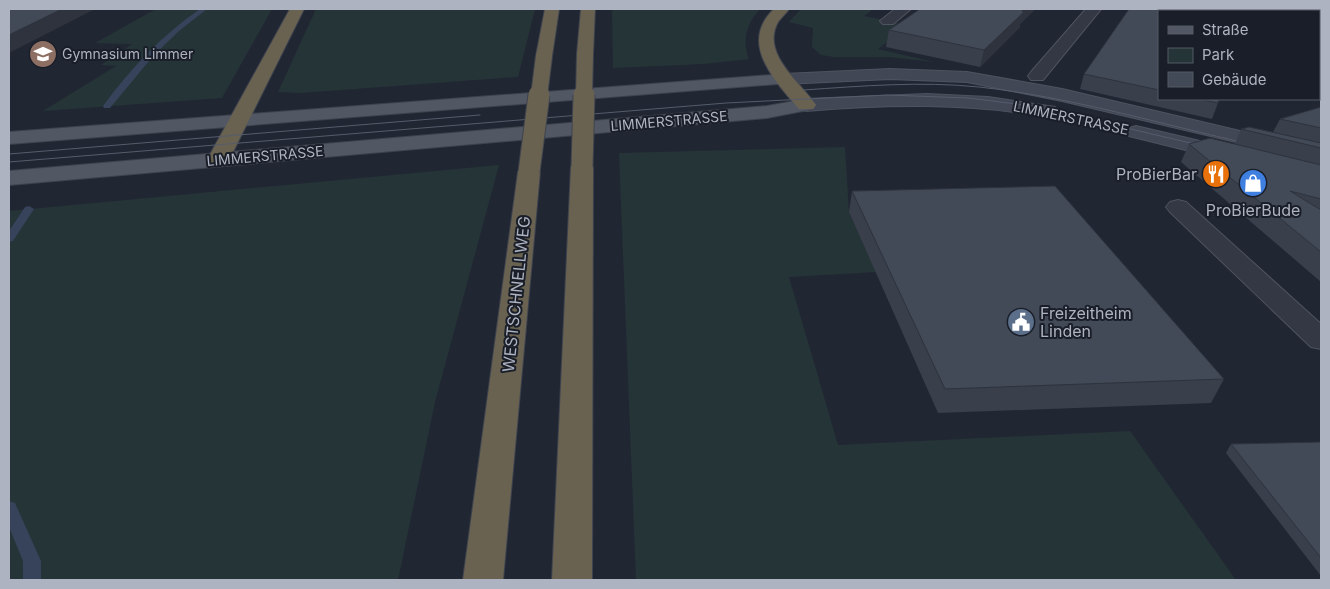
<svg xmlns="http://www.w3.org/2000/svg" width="1330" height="589" viewBox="0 0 1330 589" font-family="Inter,sans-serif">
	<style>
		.green { fill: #253437 }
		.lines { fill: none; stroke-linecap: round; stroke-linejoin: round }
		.stream { fill: #37425b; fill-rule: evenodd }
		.street-casing { stroke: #4e535f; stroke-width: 2 }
		.secondary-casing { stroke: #4e535f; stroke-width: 2 }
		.primary-casing { stroke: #3d424d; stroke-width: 2 }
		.highway-casing { stroke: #3e434e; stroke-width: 2 }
		.street { fill: #343844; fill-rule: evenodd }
		.secondary { fill: #424756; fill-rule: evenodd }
		.primary { fill: #525764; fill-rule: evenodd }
		.highway { fill: #696251; fill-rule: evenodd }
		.tram { stroke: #565c6b; stroke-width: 1 }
		.highway-bridge-far1-casing { stroke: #3e434e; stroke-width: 18; stroke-linecap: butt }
		.highway-bridge-casing { stroke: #3e434e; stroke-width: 23; stroke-linecap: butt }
		.highway-bridge-far1 { stroke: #696251; stroke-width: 16 }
		.highway-bridge { stroke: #696251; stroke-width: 21 }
		.wall { fill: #393f4b }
		.shaded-wall { fill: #2e333d }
		.building { fill: #424957; stroke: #2e333d }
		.labels { text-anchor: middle; stroke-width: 4; stroke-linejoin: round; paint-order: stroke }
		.far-poi-label { font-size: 14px; fill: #aeb3c1; stroke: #191e28; text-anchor: start }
		.far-street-label { font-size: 14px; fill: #aeb3c1; stroke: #191e28 }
		.poi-label { font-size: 16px; fill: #aeb3c1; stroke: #191e28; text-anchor: end }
		.street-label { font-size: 16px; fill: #aeb3c1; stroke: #191e28 }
	</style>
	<rect width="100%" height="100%" fill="#212633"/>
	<g class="green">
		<polygon points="156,9 272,9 222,98 43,111 116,66 101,65 132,44 95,43"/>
		<polygon points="316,9 535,9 518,77 300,93 278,92"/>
		<path d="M612 9H760C746 24 742 40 749 59L704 64 613 68Z"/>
		<polygon points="801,9 873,9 864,16 909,25 878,49 934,62 890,57 834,57 821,55 812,47 813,28 789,22"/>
		<polygon points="845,147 849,212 876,272 789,277 838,445 1130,431 1236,580 636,580 619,153"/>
		<polygon points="499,165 435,402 398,580 9,580 9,211"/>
	</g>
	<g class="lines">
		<g class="stream">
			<path d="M200 9H207L179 31 154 55 110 108H104L103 106C130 69 162 35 200 9Z"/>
			<polygon points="29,206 34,209 13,241 9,242 9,231 25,207"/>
			<polygon points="9,501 15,503 41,561 41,580 23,580 23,561 9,527"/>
		</g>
		<g class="street-casing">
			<g id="street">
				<polygon points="895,9 911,9 893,24 883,24 880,21"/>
				<polygon points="1086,9 1101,9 1043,80 1031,80 1028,76 1031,72"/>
				<polygon points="1178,200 1186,202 1321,324 1321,349 1311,347 1170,212 1166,207 1170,202"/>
			</g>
		</g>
		<g class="secondary-casing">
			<g id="secondary">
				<polygon points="890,69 967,72 1062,89 1321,150 1321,162 1062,101 967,82 890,79 784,84 778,83 775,79 778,75 784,74"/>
				<path d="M927 94 988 97 1055 107 1058 111 1055 115 1048 117C967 103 888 104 806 111L799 109 796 105 799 101 806 99Z"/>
				<polygon points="1136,126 1234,149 1237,154 1234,159 1226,160 1129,136 1126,132 1129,128"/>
			</g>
		</g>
		<g class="primary-casing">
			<g id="primary">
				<polygon points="784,74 790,75 793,79 790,83 9,144 9,132"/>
				<polygon points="806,99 813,101 816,105 813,109 767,118 9,185 9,171 767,106"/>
			</g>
		</g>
		<g class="highway-casing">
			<g id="highway">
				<polygon points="290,9 304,9 229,160 226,165 218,166 210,165 207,160"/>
				<polygon points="545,9 559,9 552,56 550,60 538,60 536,56"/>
				<polygon points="581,9 595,9 593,54 591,58 579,58 577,54"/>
				<path d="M774 9H789C786 14 780 18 777 24 762 55 801 83 816 105L813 109H799C775 81 738 43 774 9Z"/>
				<polygon points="582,160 590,162 593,167 592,580 552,580 571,167 574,162"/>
				<polygon points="529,165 537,167 540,172 503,580 463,580 518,172 521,167"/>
			</g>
		</g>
		<use href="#street" class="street"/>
		<use href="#secondary" class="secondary"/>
		<use href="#primary" class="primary"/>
		<use href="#highway" class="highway"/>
		<g class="tram">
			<path d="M804 90C862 86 921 81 979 87 1071 97 1160 124 1250 144"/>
			<polyline points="9,154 480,115"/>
			<polyline points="9,162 726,103 887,95 968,98 1033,106 1203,146"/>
		</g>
		<g class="highway-bridge-far1-casing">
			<g id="highway-bridge-far1">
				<polyline points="539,96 544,56"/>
				<polyline points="584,96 585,54"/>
			</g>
		</g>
		<g class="highway-bridge-casing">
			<g id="highway-bridge">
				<polyline points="582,167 584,95"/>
				<polyline points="529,172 539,95"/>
			</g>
		</g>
		<use href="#highway-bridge-far1" class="highway-bridge-far1"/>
		<use href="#highway-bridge" class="highway-bridge"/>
	</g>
	<g class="wall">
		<polygon points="920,9 1035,9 1020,24 1020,27 980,67 886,47 889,30"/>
		<polygon points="1129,9 1321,9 1321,64 1319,64 1319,11 1159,11 1159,99 1219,99 1218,103 1212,119 1080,89 1084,74"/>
		<polygon points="1321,107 1321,282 1181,162 1189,144 1235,144 1241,129 1273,132 1280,119"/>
		<polygon points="852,191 1224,379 1211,403 938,413 849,212"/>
		<polygon points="1321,442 1321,576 1226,453 1231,444"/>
	</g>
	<g class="shaded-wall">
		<polygon points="62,9 95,9 9,53 9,35"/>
		<polygon points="1024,9 1035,9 1020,24 1020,27 980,67 984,50"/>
	</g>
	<g class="building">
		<polygon points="9,9 62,9 9,35"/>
		<polygon points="920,9 1024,9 1022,11 1024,12 984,50 889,30"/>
		<polygon points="1129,9 1321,9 1321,49 1319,48 1319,11 1159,11 1159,90 1084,74"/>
		<polygon points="1199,99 1219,99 1218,103"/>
		<polygon points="1321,107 1321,128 1280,119"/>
		<polygon points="1249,127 1321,143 1321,148 1241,129"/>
		<polygon points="1210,138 1321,165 1321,199 1290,191 1321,210 1321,252 1189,144"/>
		<polygon points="1055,186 1224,379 945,389 852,191"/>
		<polygon points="1321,442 1321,558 1231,444"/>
	</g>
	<defs>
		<g id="school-disc" transform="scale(1.4375)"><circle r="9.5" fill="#8d6e63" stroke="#191e28"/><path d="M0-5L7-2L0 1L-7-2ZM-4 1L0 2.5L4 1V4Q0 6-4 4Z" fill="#fff"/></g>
		<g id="restaurant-disc" transform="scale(1.4375)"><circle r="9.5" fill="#e8710a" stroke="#191e28"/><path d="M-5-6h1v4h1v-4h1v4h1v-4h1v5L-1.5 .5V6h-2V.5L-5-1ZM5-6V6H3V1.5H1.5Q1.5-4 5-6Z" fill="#fff"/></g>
		<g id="shop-disc" transform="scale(1.4375)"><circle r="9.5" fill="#3f7fe0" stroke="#191e28"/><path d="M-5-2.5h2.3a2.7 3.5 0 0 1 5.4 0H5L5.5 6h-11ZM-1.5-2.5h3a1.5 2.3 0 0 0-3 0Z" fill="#fff"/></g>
		<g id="civic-disc" transform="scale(1.4375)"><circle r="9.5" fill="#5c6f8a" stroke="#191e28"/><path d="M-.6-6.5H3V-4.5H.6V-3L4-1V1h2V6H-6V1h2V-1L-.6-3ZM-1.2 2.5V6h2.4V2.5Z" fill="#fff"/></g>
	</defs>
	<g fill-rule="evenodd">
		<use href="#school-disc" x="43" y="54"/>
		<use href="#restaurant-disc" x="1216" y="174"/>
		<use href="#shop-disc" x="1253" y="183"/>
		<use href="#civic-disc" x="1021" y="322"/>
	</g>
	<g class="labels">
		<g class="far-poi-label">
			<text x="62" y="59">Gymnasium Limmer</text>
		</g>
		<g class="far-street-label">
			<text transform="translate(1071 118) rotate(12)" y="5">LIMMERSTRASSE</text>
			<text transform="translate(669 121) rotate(-5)" y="5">LIMMERSTRASSE</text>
			<text transform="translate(265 156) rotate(-5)" y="5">LIMMERSTRASSE</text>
		</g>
		<g class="poi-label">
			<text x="1197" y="180">ProBierBar</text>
			<text x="1253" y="216" text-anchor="middle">ProBierBude</text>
			<text x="1040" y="319" text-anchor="start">Freizeitheim<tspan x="1040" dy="18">Linden</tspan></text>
		</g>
		<g class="street-label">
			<text transform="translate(516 294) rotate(-84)" y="6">WESTSCHNELLWEG</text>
		</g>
	</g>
	<rect width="1330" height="589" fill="none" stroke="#aeb3c1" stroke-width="20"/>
	<rect x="1158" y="10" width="162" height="90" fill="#191e28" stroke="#555a65"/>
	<rect x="1168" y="26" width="25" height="8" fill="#525764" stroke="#555a65"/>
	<text x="1202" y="35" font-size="15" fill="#aeb3c1">Straße</text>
	<rect x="1168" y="48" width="25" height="15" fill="#253437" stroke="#555a65"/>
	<text x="1202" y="60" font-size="15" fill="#aeb3c1">Park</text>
	<rect x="1168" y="72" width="25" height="15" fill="#424957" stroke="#555a65"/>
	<text x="1202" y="85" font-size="15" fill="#aeb3c1">Gebäude</text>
</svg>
